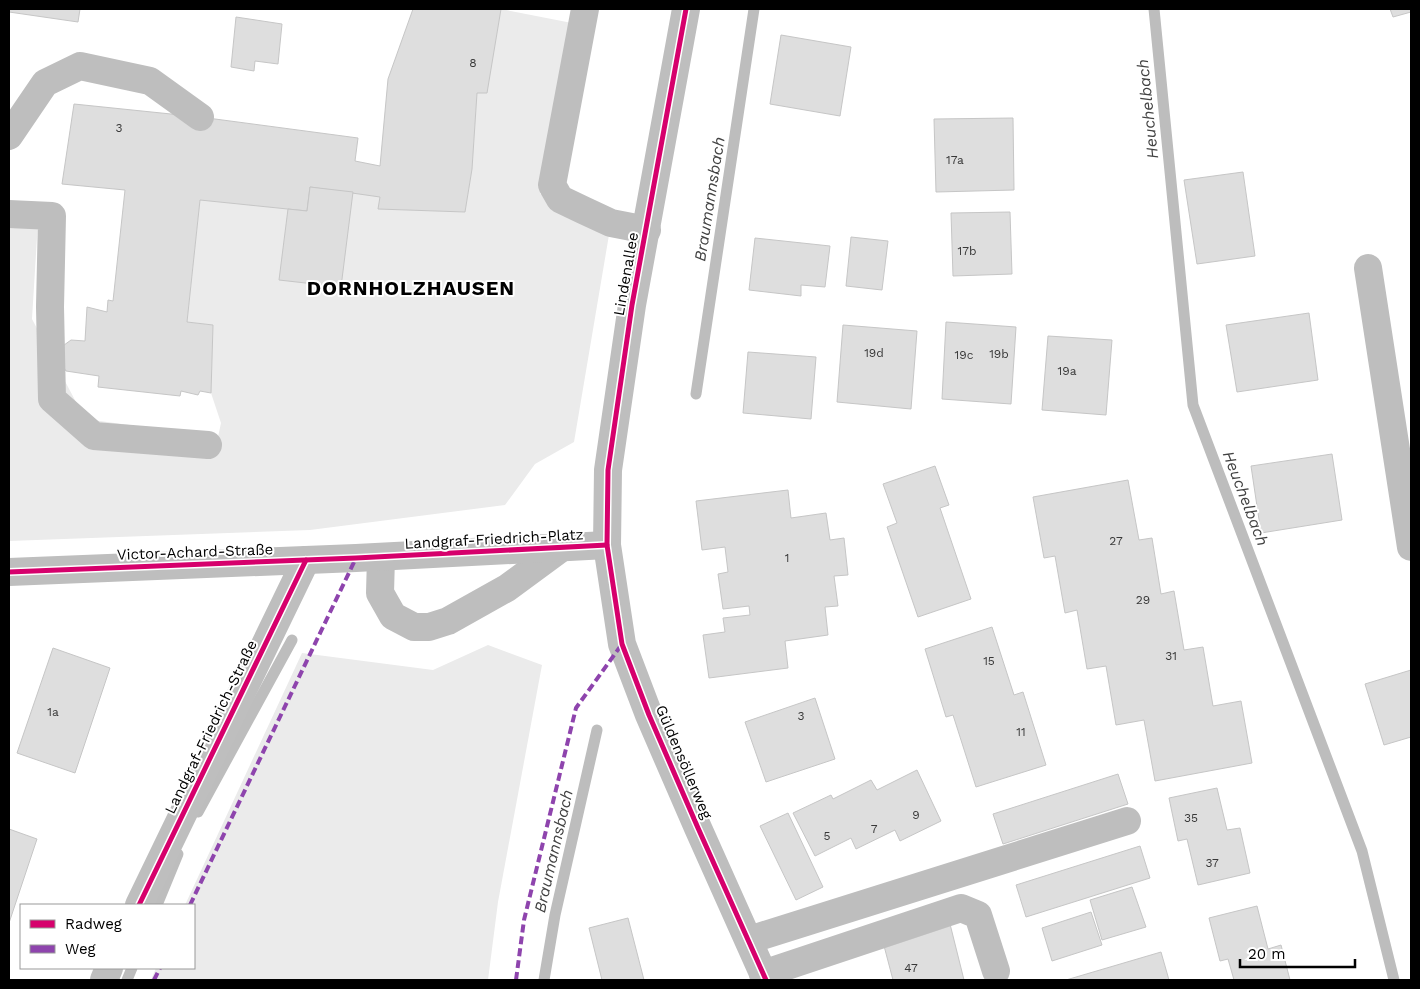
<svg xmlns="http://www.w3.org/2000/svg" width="1420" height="989" viewBox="0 0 1420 989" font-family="'Work Sans',sans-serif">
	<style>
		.green { fill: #ebebeb }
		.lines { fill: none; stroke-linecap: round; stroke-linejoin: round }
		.stream { stroke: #bdbdbd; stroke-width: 11 }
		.building { fill: #dedede; stroke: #c6c6c6 }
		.minor { stroke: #bebebe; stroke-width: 28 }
		.quiet { stroke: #8e44ad; stroke-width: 4; stroke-dasharray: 8 4; stroke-linecap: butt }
		.cycleway-casing { stroke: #fff; stroke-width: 8 }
		.cycleway { stroke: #d6006c; stroke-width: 5 }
		.labels { text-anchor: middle; stroke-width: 4; stroke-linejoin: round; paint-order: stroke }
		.number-label { font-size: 12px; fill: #383838 }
		.street-label { font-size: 15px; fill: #000; stroke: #fff }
		.water-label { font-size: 16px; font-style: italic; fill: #424242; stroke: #fff }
		.district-label { font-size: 20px; font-weight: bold; letter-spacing: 1px; fill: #000; stroke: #fff }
	</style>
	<rect width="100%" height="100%" fill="#fff"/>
	<g class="green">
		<polygon points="501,9 572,23 540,194 560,199 611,223 574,442 535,464 505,505 310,530 9,541 9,204 39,205 32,319 85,419 218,437 221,423 211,393 213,325 187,322 200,200 353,192 380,197 379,209 465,212 472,169 477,93 487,92"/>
		<polygon points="488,645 542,665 498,902 488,980 151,980 156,968 194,968 194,905 185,905 302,653 433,670"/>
	</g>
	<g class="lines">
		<g class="stream">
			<polyline points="1154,9 1193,405 1362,851 1394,980"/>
			<polyline points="696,394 754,9"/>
			<polyline points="198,812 292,640"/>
			<polyline points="157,905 178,854"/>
			<polyline points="127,980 132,968"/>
			<polyline points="544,980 555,915 597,730"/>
		</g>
	</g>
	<g class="building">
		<polygon points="9,9 80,9 78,22 9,12"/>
		<polygon points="411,9 501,9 487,93 477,93 472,169 465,212 378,209 380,197 310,187 307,211 200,200 187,322 213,325 211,393 200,391 198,395 181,391 180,396 98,387 99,376 66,371 60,361 60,348 71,340 85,341 87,307 107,312 108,300 113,301 125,190 62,184 74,104 200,117 358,138 355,161 380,166 388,79 413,9"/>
		<polygon points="1390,9 1411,9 1411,12 1393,17"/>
		<polygon points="236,17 282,24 278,64 255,61 254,71 231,67"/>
		<polygon points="781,35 851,47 840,116 770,104"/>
		<polygon points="1013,118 1014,190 936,192 934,119"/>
		<polygon points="1243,172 1255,256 1197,264 1184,180"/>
		<polygon points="310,187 353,192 341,287 279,280 288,209 307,211"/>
		<polygon points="1010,212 1012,274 953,276 951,213"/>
		<polygon points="851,237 888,241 882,290 846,286"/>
		<polygon points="755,238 830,246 825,287 801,285 801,296 749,290"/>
		<polygon points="1309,313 1318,380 1237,392 1226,325"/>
		<polygon points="946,322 1016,327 1011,404 942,399"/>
		<polygon points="843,325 917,331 911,409 837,402"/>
		<polygon points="1048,336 1112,340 1106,415 1042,410"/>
		<polygon points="748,352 816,357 811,419 743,413"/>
		<polygon points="1332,454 1342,520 1261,533 1251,466"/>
		<polygon points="935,466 949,505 940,508 971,599 918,617 887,527 897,523 883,484"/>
		<polygon points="1128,480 1139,540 1152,538 1161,594 1174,591 1184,650 1203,647 1213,706 1241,701 1252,763 1155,781 1144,720 1116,725 1106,666 1087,669 1077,610 1065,613 1055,556 1044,558 1033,497"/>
		<polygon points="788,490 791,518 826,513 830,540 844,538 848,575 834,576 838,606 825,607 828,635 785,641 788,668 709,678 703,635 725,632 723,618 750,615 749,606 723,609 718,574 728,572 725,547 702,550 696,501"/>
		<polygon points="992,627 1014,695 1023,692 1046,765 976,787 953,715 946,717 925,649"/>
		<polygon points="53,648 110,668 75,773 17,753"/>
		<polygon points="1411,670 1411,737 1384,745 1365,684"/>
		<polygon points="815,698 835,759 766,782 745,722"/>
		<polygon points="917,770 941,821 900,841 895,830 856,849 851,838 815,856 793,813 831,795 833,799 871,780 877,790"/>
		<polygon points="1118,774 1128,804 1003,844 993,814"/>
		<polygon points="1217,788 1227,830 1240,828 1250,873 1198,885 1187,839 1178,841 1169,798"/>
		<polygon points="788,813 823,887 796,900 760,826"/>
		<polygon points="9,829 37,839 9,923"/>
		<polygon points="1140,846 1150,878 1026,917 1016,885"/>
		<polygon points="1132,887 1146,927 1102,940 1090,900"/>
		<polygon points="1257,906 1268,949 1281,945 1290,980 1234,980 1228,959 1220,961 1209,918"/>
		<polygon points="1091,912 1102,945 1052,961 1042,928"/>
		<polygon points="628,918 644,980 602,980 589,928"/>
		<polygon points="950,924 964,980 893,980 883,942"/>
		<polygon points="1161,952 1169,980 1066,980"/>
	</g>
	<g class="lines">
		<g class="minor">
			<polyline points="585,9 552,185 560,199 583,210 611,223 647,230"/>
			<polyline points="686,9 632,305 608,470 607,545 622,644 649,715 698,828 766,980"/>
			<polyline points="9,136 45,83 80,66 150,81 200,117"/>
			<polyline points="9,214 52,216 50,307 52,399 94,436 208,445"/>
			<polyline points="1368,268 1411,547"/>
			<polyline points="381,557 380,593 393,616 414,627 429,627 448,621 507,588 560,549"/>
			<polyline points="9,572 356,558 607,545"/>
			<polyline points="139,905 306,560"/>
			<polyline points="749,940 1127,821"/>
			<polyline points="763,974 961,908 978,915 996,971"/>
			<polyline points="104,980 109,968"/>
		</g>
		<g class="quiet">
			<polyline points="190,905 356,558"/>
			<polyline points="154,980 160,968"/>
			<polyline points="516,980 524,920 576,708 622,644"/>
		</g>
		<g class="cycleway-casing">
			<g id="cycleway">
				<polyline points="686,9 632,305 608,470 607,545 622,644 649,715 698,828 766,980"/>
				<polyline points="9,572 356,558 607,545"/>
				<polyline points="139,905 306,560"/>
			</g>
		</g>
		<use href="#cycleway" class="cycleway"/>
	</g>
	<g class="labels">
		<g class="number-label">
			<text x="473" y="67">8</text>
			<text x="119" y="132">3</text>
			<text x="955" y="164">17a</text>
			<text x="967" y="255">17b</text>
			<text x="874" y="357">19d</text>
			<text x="999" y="358">19b</text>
			<text x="964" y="359">19c</text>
			<text x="1067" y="375">19a</text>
			<text x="1116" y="545">27</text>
			<text x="787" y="562">1</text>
			<text x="1143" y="604">29</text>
			<text x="1171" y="660">31</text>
			<text x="989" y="665">15</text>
			<text x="53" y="716">1a</text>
			<text x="801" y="720">3</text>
			<text x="1021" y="736">11</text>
			<text x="916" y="819">9</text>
			<text x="1191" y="822">35</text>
			<text x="874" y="833">7</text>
			<text x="827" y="840">5</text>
			<text x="1212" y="867">37</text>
			<text x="911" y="972">47</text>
		</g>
		<g class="street-label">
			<text transform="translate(626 274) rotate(-80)" y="5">Lindenallee</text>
			<text transform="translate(494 539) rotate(-3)" y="5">Landgraf-Friedrich-Platz</text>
			<text transform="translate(195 552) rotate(-2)" y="5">Victor-Achard-Straße</text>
			<text transform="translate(211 727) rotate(-64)" y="5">Landgraf-Friedrich-Straße</text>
			<text transform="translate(684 762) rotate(67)" y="5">Güldensöllerweg</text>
		</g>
		<g class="water-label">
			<text transform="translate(1147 109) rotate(-96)" y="6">Heuchelbach</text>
			<text transform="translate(709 199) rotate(-81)" y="6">Braumannsbach</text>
			<text transform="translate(1246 498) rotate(69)" y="6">Heuchelbach</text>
			<text transform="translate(553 851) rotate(-77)" y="6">Braumannsbach</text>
		</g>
		<g class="district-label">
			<text x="411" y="295">DORNHOLZHAUSEN</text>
		</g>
	</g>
	<rect width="1420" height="989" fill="none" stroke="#000000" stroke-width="20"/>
	<rect x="20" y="904" width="175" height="65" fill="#ffffff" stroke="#999999"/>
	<rect x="30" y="920" width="25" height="8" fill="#d6006c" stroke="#999999"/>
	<text x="65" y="929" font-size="15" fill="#000000">Radweg</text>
	<rect x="30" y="945" width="25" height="8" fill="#8e44ad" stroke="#999999"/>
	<text x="65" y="954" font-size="15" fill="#000000">Weg</text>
	<path d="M1240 959v8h115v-8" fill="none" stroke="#000000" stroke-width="2.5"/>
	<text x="1248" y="959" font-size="15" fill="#000000" stroke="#ffffff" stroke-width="4" paint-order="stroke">20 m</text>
</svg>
